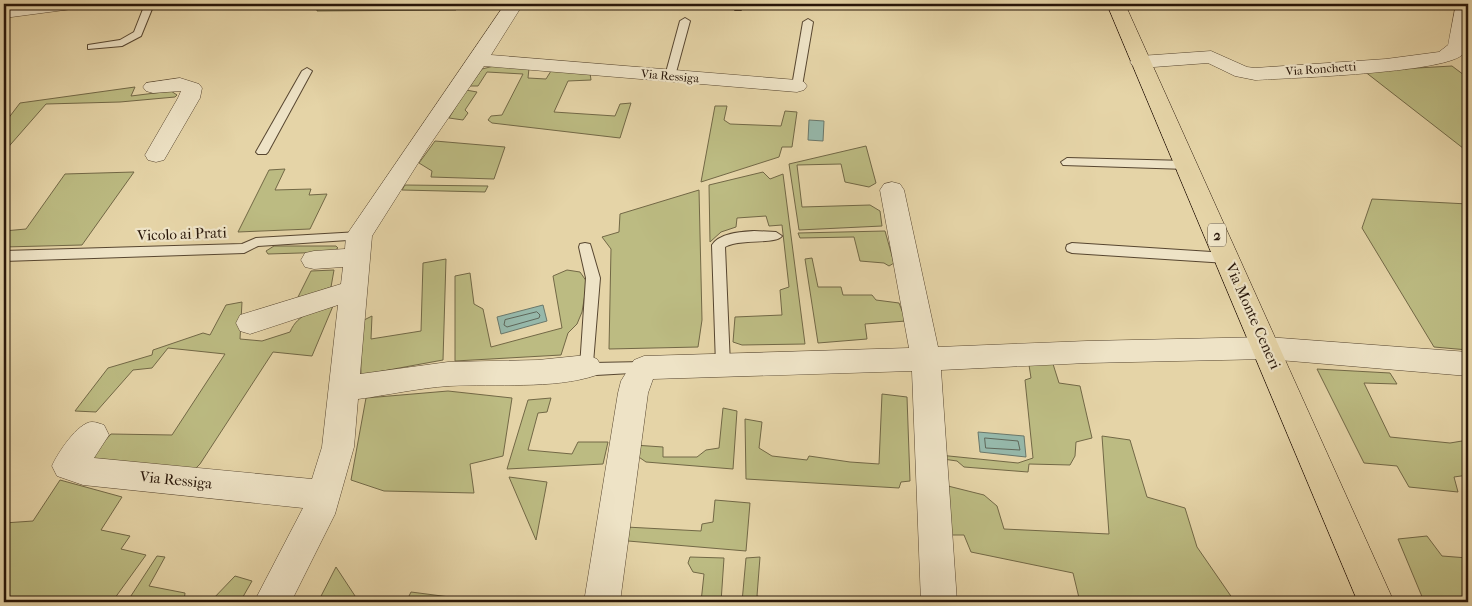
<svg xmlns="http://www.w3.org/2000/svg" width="1472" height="606" viewBox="0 0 1472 606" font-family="'IM FELL French Canon',serif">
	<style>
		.green { fill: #bcbb82; stroke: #726846 }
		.water { fill: #96b8aa; stroke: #6a776a }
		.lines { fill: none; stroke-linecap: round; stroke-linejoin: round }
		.shore { stroke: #5f675a; stroke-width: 1 }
		.lane-casing { stroke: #574630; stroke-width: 2 }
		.street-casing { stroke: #574630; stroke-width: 1 }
		.primary-casing { stroke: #281609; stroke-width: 1 }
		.lane { fill: #eee3c6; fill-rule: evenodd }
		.street { fill: #eee3c6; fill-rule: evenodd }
		.primary { fill: #e5d4a7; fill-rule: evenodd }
		.labels { text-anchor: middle; stroke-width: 4.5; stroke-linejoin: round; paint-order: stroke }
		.far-street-label { font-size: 12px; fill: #281609; stroke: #eee3c6 }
		.shield { fill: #eee3c6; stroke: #635442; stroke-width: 1 }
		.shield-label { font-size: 14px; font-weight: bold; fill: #281609 }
		.street-label { font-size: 15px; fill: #281609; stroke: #eee3c6 }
	</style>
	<rect width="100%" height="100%" fill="#e5d4a7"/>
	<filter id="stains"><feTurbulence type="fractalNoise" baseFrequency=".004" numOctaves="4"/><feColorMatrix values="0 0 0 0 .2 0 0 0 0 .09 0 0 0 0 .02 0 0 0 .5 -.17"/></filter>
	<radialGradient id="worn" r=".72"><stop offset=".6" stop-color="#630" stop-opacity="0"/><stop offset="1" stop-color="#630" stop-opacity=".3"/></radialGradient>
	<g class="green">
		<polygon points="317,4 460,4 456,10 317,11"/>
		<polygon points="498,65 529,68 528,78 546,79 551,71 590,73 591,80 568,81 554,112 615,116 620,104 631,103 620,138 492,123 488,120 491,116 502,115 523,74 487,72 478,86 470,86 482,69"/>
		<polygon points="1452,66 1468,78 1468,152 1364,71"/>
		<polygon points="135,87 131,96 171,91 177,95 175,97 120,102 46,104 4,152 4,124 20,103"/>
		<polygon points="466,90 477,92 465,110 468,113 463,120 449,118"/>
		<polygon points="715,106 727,106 724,120 730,124 781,126 785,111 797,112 792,147 782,147 779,157 701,182"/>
		<polygon points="435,141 505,147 494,179 431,177 432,171 419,163"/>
		<polygon points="866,146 876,183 869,187 845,182 841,164 797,165 802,207 870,205 880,211 882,226 799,230 789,164"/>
		<polygon points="285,169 275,190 311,189 309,195 327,194 310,229 238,232 269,170"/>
		<polygon points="134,172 82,245 4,247 4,231 26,229 65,174"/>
		<polygon points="763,172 770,179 783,174 805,344 742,345 733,342 735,317 782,315 780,290 789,287 782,225 769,226 766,216 737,218 736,227 721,232 710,242 709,185"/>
		<polygon points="405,185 488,186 485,192 402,190"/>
		<polygon points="699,190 702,320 698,347 609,349 611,249 602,237 619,232 620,214"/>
		<polygon points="1372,199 1468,204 1468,350 1434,347 1362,228"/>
		<polygon points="885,231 894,263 889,266 884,263 860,261 854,237 800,238 798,233"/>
		<polygon points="274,246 336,246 338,248 332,252 268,254 266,251"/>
		<polygon points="812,258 818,287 841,287 843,295 872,295 876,300 899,303 906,321 865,324 867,339 818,343 805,259"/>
		<polygon points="446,259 443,360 361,375 360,322 372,316 371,339 421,331 423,263"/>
		<polygon points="334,270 331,287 297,299 311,271"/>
		<polygon points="567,270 580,272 587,282 582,312 577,324 568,333 561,355 455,361 455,276 470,273 474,304 483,309 491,347 562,328 553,276"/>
		<path d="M242 302 240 339 262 341 290 332C298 313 315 311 333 306L312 356 273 352 200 464 191 473 86 461 111 434 172 435 225 354 168 348 152 368 133 370 96 412 75 411 108 368 152 355 153 350 203 333 210 335 226 305Z"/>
		<polygon points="1053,364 1059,383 1080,386 1092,438 1076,442 1075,456 1070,465 1029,464 1028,472 964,467 957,461 943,459 939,455 1018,463 1033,458 1025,380 1031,378 1029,365"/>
		<polygon points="1317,369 1390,373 1397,384 1364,383 1390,437 1450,443 1468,440 1468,475 1454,477 1458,492 1409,487 1397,466 1364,463"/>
		<polygon points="448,391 512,398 503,456 470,464 474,493 384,491 351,480 366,398"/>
		<polygon points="882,394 907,397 910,481 901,482 899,488 746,479 745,419 762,422 759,448 772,456 807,460 809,456 850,462 879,464"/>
		<polygon points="551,398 547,412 538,413 528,450 572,454 578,442 608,442 603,464 507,469 528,400"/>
		<polygon points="723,408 737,411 733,469 646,462 633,453 634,445 663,447 663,457 697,457 706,450 719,448"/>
		<polygon points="1102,436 1130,440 1147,497 1185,508 1197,547 1235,602 1080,602 1073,573 971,552 964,535 950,535 948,486 984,495 997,506 1004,529 1109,534"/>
		<polygon points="509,477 547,482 536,540"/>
		<polygon points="60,480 122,497 101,530 130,536 121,549 146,555 112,602 4,602 4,523 33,521"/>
		<polygon points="715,500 750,503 746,551 628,541 626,527 701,531 702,524 713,522"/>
		<polygon points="1427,536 1442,556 1468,558 1468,602 1425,602 1423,599 1398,539"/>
		<polygon points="157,556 165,557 149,586 185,593 184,602 127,602"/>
		<polygon points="690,557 724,558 721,602 701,602 704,574 693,572 688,563"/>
		<polygon points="760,557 757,596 781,602 742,602 746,558"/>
		<polygon points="336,567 359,602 318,602"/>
		<polygon points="235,576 252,581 240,602 191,602 211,601"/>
		<polygon points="411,592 473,600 472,602 406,602"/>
	</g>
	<g class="water">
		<polygon points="809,120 824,121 823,141 808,140"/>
		<polygon points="543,305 547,321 501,334 497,317"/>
		<polygon points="978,432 1024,436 1026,457 980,452"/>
	</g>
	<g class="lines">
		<g class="shore">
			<polygon points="537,312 540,315 539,318 507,327 504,325 505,320"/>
			<polygon points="985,438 1018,441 1020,450 986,448"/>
		</g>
		<g class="lane-casing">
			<g id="lane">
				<polygon points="145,4 154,4 141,36 122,46 88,49 88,45 120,40 134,32"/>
				<polygon points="735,4 743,4 741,10 735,10"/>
				<polygon points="685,18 690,21 675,76 670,79 666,78 665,76 680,21"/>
				<polygon points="808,19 813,22 802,86 797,89 792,86 803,22"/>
				<polygon points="307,68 312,71 268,152 266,154 258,154 256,152 302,71"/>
				<polygon points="1067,158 1187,161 1193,165 1187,169 1063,165 1061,162"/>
				<path d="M754 231 776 232 782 236C776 245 739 238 725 247L730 365 728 369 723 371 718 369 716 365 712 245C720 233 740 232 754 231Z"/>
				<polygon points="359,232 365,236 363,239 258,246 244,253 4,261 4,251 242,244 256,238"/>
				<polygon points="585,243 590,244 591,247 600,278 593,363 644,362 649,364 651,368 649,372 596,375 582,371 580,367 586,278 579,247 580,244"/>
				<polygon points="1072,243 1227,253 1232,255 1234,258 1232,261 1227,263 1072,253 1067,251 1066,248 1067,245"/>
			</g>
		</g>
		<g class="street-casing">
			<g id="street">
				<polygon points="27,4 81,4 78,8 72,9 4,18 4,6"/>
				<path d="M505 4H523L491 55 797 80 804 82 807 86 804 90 797 92 484 66 427 149 372 236 360 374 448 362 538 360 587 355 597 359 602 367 597 375C552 390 496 383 449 386 419 388 388 395 358 399L354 447 335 514 291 602H254L303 508 83 485 57 476 52 466C57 454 78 422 92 422 96 422 101 424 104 425L109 435 94 458 312 479 322 447 338 305 250 334 240 331 236 323 240 315 341 284 343 267 314 269 305 267 301 260 305 253 314 251 345 249 346 236 350 230Z"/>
				<path d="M1456 4H1468C1468 18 1472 45 1462 55 1442 73 1289 78 1255 80L1235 76 1208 63 1140 68 1133 66 1130 62 1133 58 1140 56 1211 51 1247 67 1255 68 1386 59 1439 52 1448 45Z"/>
				<polygon points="180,78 199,84 202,88 200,98 164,160 156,162 148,160 145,155 178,98 181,91 153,93 146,91 143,87 146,83"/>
				<polygon points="892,182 900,184 904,190 938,347 1087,341 1267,337 1468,352 1468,376 1267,359 1087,363 941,370 957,602 921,602 912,371 653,379 648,393 620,602 584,602 618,393 621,381 634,360 644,356 909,348 880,190 884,184"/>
			</g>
		</g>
		<g class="primary-casing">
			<polygon id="primary" points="1107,4 1125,4 1394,602 1358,602"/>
		</g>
		<use href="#lane" class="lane"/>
		<use href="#street" class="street"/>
		<use href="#primary" class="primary"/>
	</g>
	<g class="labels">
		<g class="far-street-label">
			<text transform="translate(1321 69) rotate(-4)" y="4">Via Ronchetti</text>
			<text transform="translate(670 76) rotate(5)" y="4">Via Ressiga</text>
		</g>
		<rect class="shield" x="1208" y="223.5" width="18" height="23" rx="4"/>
		<g class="shield-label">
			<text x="1217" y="240">2</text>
		</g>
		<g class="street-label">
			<text transform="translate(182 234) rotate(-2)" y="5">Vicolo ai Prati</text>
			<text transform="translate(1253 316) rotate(66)" y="5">Via Monte Ceneri</text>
			<text transform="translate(176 480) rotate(6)" y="5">Via Ressiga</text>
		</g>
	</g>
	<rect width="1472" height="606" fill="none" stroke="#e5d4a7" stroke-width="20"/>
	<rect x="5" y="5" width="1462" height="596" fill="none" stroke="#281609" stroke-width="2.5"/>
	<rect x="10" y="10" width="1452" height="586" fill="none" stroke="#281609"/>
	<rect width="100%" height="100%" filter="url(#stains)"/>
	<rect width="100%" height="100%" fill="url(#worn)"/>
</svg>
